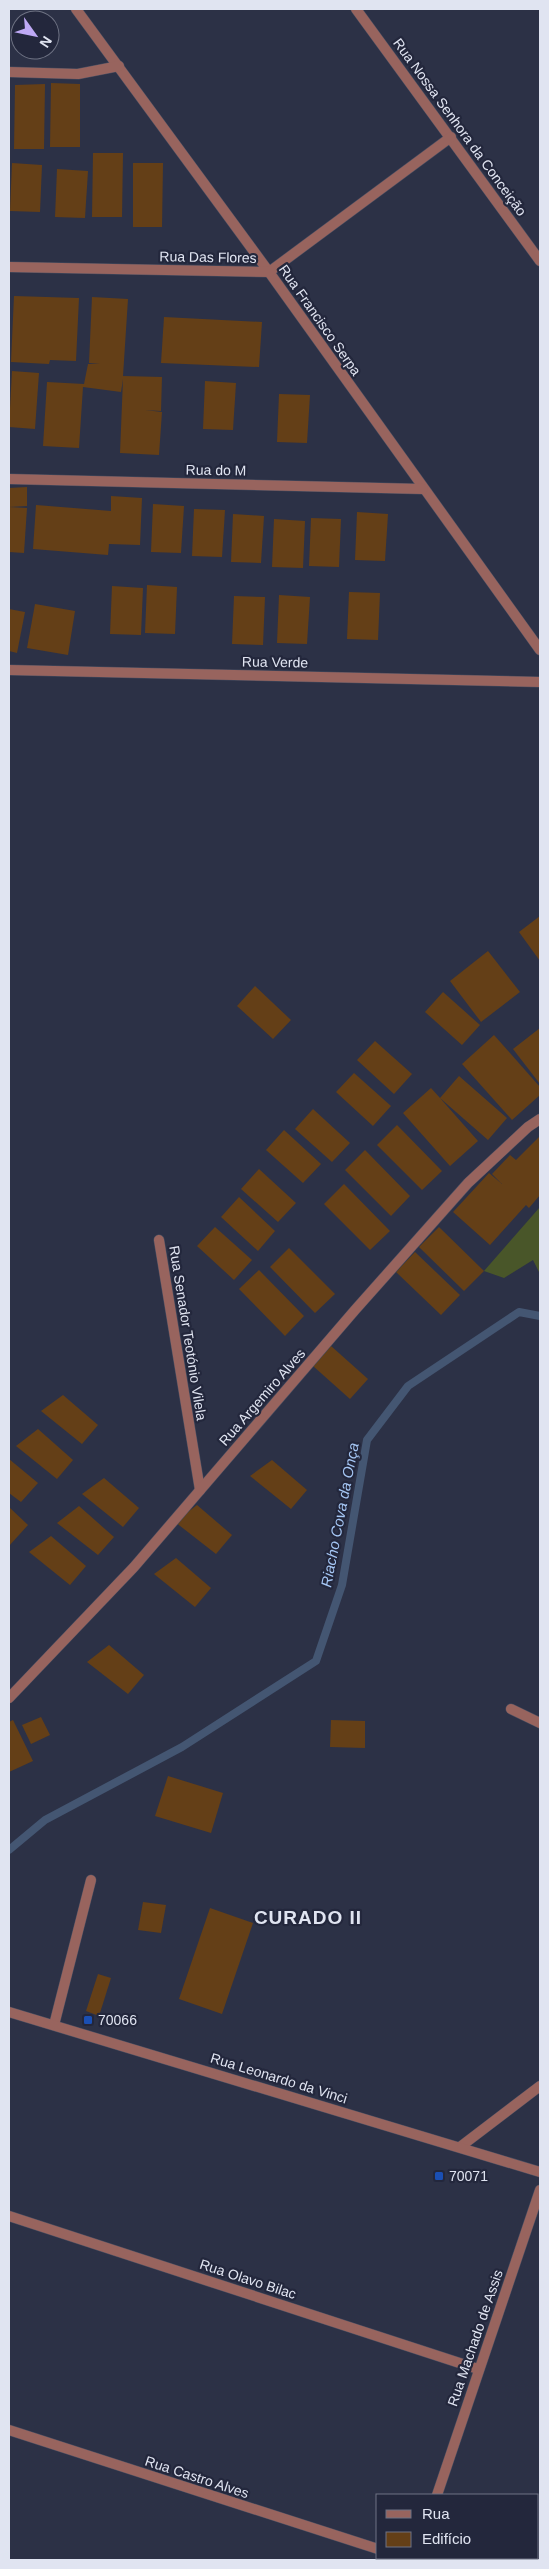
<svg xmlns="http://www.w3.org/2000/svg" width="549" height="2569" viewBox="0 0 549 2569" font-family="Helvetica,sans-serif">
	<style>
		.green { fill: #495629 }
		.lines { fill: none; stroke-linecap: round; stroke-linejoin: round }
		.stream { stroke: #445672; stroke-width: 8 }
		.building { fill: #643f17 }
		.service-casing { stroke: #494e61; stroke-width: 11 }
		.minor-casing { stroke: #494e61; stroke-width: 11 }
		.tertiary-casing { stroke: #494e61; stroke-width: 11 }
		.service { stroke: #98645e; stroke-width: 10 }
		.minor { stroke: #98645e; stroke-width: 10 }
		.tertiary { stroke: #98645e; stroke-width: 10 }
		.transit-dot { fill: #1a4fb4; stroke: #23273c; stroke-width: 2 }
		.labels { text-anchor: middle; stroke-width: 4.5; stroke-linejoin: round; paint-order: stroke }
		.street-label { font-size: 14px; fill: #e0e4f1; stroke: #23273c }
		.poi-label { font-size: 14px; fill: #e0e4f1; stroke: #23273c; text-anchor: start }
		.water-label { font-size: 15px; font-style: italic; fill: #a5c6f4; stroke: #23273c }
		.district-label { font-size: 19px; font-weight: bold; letter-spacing: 1px; fill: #e0e4f1; stroke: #23273c }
	</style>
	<rect width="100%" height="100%" fill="#2c3146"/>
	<polygon class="green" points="540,1207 540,1274 533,1260 504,1278 484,1271"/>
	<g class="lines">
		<polyline class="stream" points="9,1850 45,1820 182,1747 316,1661 342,1585 367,1440 408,1386 519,1312 540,1316"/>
	</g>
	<g class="building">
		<polygon points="51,83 80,84 80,147 50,147"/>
		<polygon points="45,84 44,149 14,149 15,85"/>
		<polygon points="93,153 123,153 122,217 92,217"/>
		<polygon points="12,163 42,165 40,212 10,211"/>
		<polygon points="133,163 163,163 162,227 133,227"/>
		<polygon points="57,169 88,171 85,218 55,217"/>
		<polygon points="14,296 79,298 76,361 50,360 49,364 11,362"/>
		<polygon points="92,297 128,299 123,376 162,377 161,411 145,410 162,412 159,455 120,453 123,379 121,392 83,387 79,448 43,446 47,382 84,384 88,364 100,364 89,363"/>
		<polygon points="164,317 262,322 259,367 161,363"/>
		<polygon points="12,371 39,373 35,429 9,427"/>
		<polygon points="205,381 236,383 233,430 203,429"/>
		<polygon points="279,394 310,395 307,443 277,442"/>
		<polygon points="27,487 27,506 9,507 9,488"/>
		<polygon points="111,496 142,498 140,545 109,544 108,555 33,549 36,505 111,511"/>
		<polygon points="153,504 184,506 181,553 151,552"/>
		<polygon points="9,507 27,508 24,553 9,552"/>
		<polygon points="194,509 225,510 222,557 192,556"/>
		<polygon points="357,512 388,514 385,561 355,560"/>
		<polygon points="233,514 264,516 261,563 231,562"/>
		<polygon points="311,518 341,519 339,567 309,566"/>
		<polygon points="274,519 305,521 303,568 272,567"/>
		<polygon points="147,585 177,587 175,634 145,633"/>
		<polygon points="112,586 143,588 141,635 110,634"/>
		<polygon points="349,592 380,593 378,640 347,639"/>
		<polygon points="279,595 310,597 307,644 277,643"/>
		<polygon points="234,596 265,597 263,645 232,644"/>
		<polygon points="35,604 75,611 68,655 27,648"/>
		<polygon points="9,609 25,612 17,653 9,651"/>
		<polygon points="540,916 540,961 519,932"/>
		<polygon points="488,951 520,992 481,1022 450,981"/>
		<polygon points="255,986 291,1020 273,1039 237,1006"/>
		<polygon points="443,992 480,1025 462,1045 425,1012"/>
		<polygon points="540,1028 540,1084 513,1049"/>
		<polygon points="494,1035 540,1087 540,1095 512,1120 462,1064"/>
		<polygon points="375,1041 412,1074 394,1094 357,1060"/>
		<polygon points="354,1073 391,1106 373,1126 336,1092"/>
		<polygon points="459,1076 507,1118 488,1140 440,1098 478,1141 450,1166 403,1113 431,1088 440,1098"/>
		<polygon points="313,1109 350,1143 332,1162 295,1129"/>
		<polygon points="397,1125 442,1171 422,1190 377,1145"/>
		<polygon points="284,1130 321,1164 303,1183 266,1150"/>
		<polygon points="540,1136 540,1195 529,1208 526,1205 490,1245 453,1212 489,1173 502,1184 492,1174 510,1155 516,1160"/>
		<polygon points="365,1150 410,1196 391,1216 345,1170"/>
		<polygon points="259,1169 296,1203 278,1222 241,1189"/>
		<polygon points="344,1184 390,1231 370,1250 324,1204"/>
		<polygon points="239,1197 275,1231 258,1251 221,1217"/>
		<polygon points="215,1227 252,1260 234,1280 197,1246"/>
		<polygon points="439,1227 484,1271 464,1291 419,1247"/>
		<polygon points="289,1248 335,1294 315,1313 270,1267"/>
		<polygon points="415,1252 460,1295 441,1315 396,1272"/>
		<polygon points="259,1270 304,1316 285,1336 239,1289"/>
		<polygon points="331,1346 368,1379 350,1399 313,1366"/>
		<polygon points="63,1395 98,1425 82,1444 41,1411"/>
		<polygon points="38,1429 73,1460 57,1479 16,1446"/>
		<polygon points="9,1459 38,1483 21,1502 9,1493"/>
		<polygon points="272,1460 307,1490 291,1509 250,1476"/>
		<polygon points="104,1478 139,1508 123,1527 82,1494"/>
		<polygon points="197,1505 232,1535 216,1554 175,1522"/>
		<polygon points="79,1506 114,1537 98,1555 57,1523"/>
		<polygon points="9,1507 28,1525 9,1546"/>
		<polygon points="51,1536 86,1566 70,1585 29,1552"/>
		<polygon points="176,1558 211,1588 195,1607 154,1574"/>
		<polygon points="109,1645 144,1675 128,1694 87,1662"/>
		<polygon points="41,1717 50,1735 31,1744 22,1725"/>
		<polygon points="13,1720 33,1761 9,1772 9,1722"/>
		<polygon points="331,1720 365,1721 365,1748 330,1747"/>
		<polygon points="168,1776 223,1793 211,1833 155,1816"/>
		<polygon points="143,1902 166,1905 161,1933 138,1930"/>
		<polygon points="210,1908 253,1923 222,2014 179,1999"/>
		<polygon points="98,1974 111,1978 99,2016 86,2011"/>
	</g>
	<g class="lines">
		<g class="service-casing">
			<polyline id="service" points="54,2025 91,1880"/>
		</g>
		<g class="minor-casing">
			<g id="minor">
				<polyline points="76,9 269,272 540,650"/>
				<polyline points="356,9 540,261"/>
				<polyline points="9,72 78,74 119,66"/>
				<polyline points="9,267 269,272 451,137"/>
				<polyline points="9,479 423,489"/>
				<polyline points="9,670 540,682"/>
				<polyline points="159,1240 200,1490"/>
				<polyline points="9,1698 134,1567 355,1310 468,1183 528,1127 540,1119"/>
				<polyline points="511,1709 540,1723"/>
				<polyline points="460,2147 540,2086"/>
				<polyline points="9,2216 478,2369"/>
				<polyline points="9,2430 378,2549"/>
				<polyline points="437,2495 540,2190"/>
				<polyline points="406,2558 414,2560"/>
			</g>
		</g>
		<g class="tertiary-casing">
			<polyline id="tertiary" points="9,2012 540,2172"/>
		</g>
		<use href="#service" class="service"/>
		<use href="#minor" class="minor"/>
		<use href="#tertiary" class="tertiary"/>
	</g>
	<g class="transit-dot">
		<rect x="83" y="2015" width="10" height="10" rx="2.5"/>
		<rect x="434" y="2171" width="10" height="10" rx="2.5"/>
	</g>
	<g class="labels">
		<g class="street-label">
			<text transform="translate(460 127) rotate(54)" y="5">Rua Nossa Senhora da Conceição</text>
			<text transform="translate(208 257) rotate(1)" y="5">Rua Das Flores</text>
			<text transform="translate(320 320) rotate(55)" y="5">Rua Francisco Serpa</text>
			<text transform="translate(216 470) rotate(1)" y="5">Rua do M</text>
			<text transform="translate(275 662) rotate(1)" y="5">Rua Verde</text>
			<text transform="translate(188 1333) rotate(81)" y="5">Rua Senador Teotónio Vilela</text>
			<text transform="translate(262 1397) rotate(-49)" y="5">Rua Argemiro Alves</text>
			<text transform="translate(279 2078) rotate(17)" y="5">Rua Leonardo da Vinci</text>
			<text transform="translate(248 2279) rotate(18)" y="5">Rua Olavo Bilac</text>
			<text transform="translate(475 2338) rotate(-71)" y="5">Rua Machado de Assis</text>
			<text transform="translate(197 2477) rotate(18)" y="5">Rua Castro Alves</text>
		</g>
		<g class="poi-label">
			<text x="98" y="2025">70066</text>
			<text x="449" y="2181">70071</text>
		</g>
		<g class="water-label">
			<text transform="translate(340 1515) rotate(-79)" y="5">Riacho Cova da Onça</text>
		</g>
		<g class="district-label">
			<text x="308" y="1924">CURADO II</text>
		</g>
	</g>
	<rect width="549" height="2569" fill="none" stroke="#e0e4f1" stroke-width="20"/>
	<rect x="376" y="2494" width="162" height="65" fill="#23273c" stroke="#6f7384"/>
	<rect x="386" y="2510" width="25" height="8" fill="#98645e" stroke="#6f7384"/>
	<text x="422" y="2519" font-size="15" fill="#e0e4f1">Rua</text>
	<rect x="386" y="2532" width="25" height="15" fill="#643f17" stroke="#6f7384"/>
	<text x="422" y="2544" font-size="15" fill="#e0e4f1">Edifício</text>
	<g transform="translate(35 35) rotate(123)"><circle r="24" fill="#23273c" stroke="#6f7384"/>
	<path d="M0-4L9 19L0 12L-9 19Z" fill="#bea9f5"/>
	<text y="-8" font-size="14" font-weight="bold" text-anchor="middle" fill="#e0e4f1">N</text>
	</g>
</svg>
